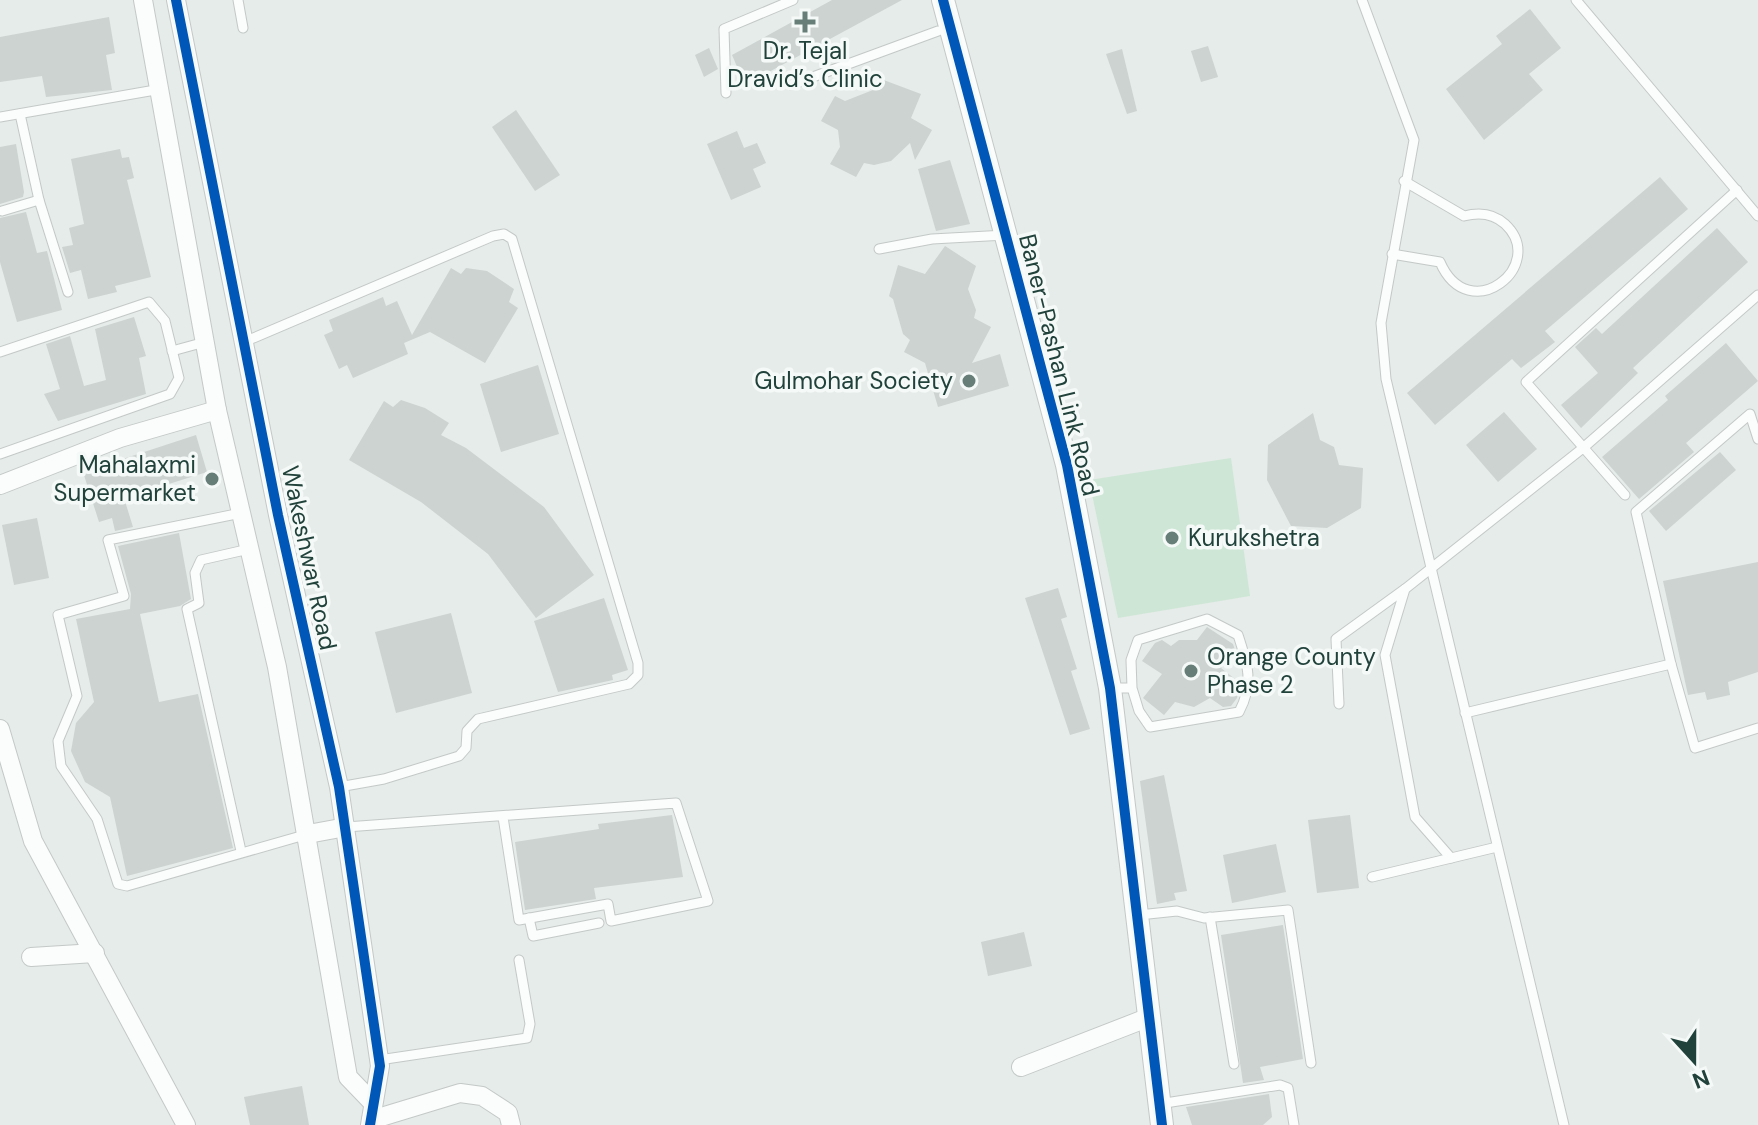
<svg xmlns="http://www.w3.org/2000/svg" width="1758" height="1125" viewBox="0 0 1758 1125" font-family="'DM Sans',sans-serif">
	<style>
		.green { fill: #cee6d6 }
		.building { fill: #ccd3d1 }
		.lines { fill: none; stroke-linecap: round; stroke-linejoin: round }
		.service-casing { stroke: #c3c9c7; stroke-width: 11 }
		.minor-casing { stroke: #c3c9c7; stroke-width: 20 }
		.tertiary-casing { stroke: #c3c9c7; stroke-width: 24 }
		.service { stroke: #fbfcfc; stroke-width: 9 }
		.minor { stroke: #fbfcfc; stroke-width: 18 }
		.tertiary { stroke: #fbfcfc; stroke-width: 22 }
		.cycleway-casing { stroke: #f5faf8; stroke-width: 15 }
		.cycleway { stroke: #0057b8; stroke-width: 10 }
		.poi-dot { fill: #667e77; stroke: #f5faf8; stroke-width: 3 }
		.labels { text-anchor: middle; stroke-width: 7; stroke-linejoin: round; paint-order: stroke }
		.poi-label { font-size: 24px; fill: #21423a; stroke: #f5faf8; text-anchor: end }
		.street-label { font-size: 24px; fill: #21423a; stroke: #f5faf8 }
	</style>
	<rect width="100%" height="100%" fill="#e6ece9"/>
	<polygon class="green" points="1231,458 1250,596 1118,618 1089,480"/>
	<g class="building">
		<polygon points="832,0 902,0 745,85 732,55"/>
		<polygon points="1530,9 1561,48 1529,74 1543,90 1484,140 1446,89 1502,44 1496,36"/>
		<polygon points="109,17 115,53 106,55 112,90 46,97 42,76 0,82 0,37"/>
		<polygon points="1208,46 1218,77 1201,82 1191,51"/>
		<polygon points="709,48 718,69 704,77 695,55"/>
		<polygon points="1122,49 1137,111 1127,114 1106,54"/>
		<polygon points="881,79 921,94 911,118 932,130 915,160 910,143 891,161 874,165 864,163 856,177 830,164 840,147 838,130 821,121 835,96 845,101 873,90"/>
		<polygon points="516,110 560,175 535,191 492,127"/>
		<polygon points="737,131 744,148 757,143 766,163 753,169 761,187 731,200 707,144"/>
		<polygon points="16,144 24,192 23,197 0,204 0,147"/>
		<polygon points="120,149 122,158 129,157 134,178 127,180 151,277 115,286 117,292 88,299 81,270 70,273 62,247 73,245 69,228 84,224 71,159"/>
		<polygon points="950,160 970,224 936,231 918,169"/>
		<polygon points="1660,177 1688,209 1545,331 1555,342 1521,368 1512,359 1435,425 1407,393"/>
		<polygon points="26,212 37,253 47,251 62,310 17,322 0,262 0,218"/>
		<polygon points="1717,228 1748,262 1633,368 1638,373 1581,428 1561,405 1598,373 1575,347 1596,328 1602,334"/>
		<polygon points="945,246 976,266 968,289 976,310 974,318 991,327 972,363 1000,354 1009,386 938,407 925,363 904,352 910,340 903,334 893,299 889,296 898,265 925,274"/>
		<polygon points="451,268 461,274 466,268 487,271 514,289 509,302 518,308 485,363 430,332 404,343 408,354 353,378 347,365 339,369 324,335 333,331 329,320 383,297 386,306 397,301 412,335"/>
		<polygon points="134,317 146,356 139,358 146,394 58,421 44,394 60,389 46,344 70,336 84,386 106,380 95,329"/>
		<polygon points="1726,343 1758,381 1686,443 1694,452 1639,499 1602,457 1668,400 1665,396"/>
		<polygon points="538,365 559,434 501,452 480,384"/>
		<polygon points="401,400 425,408 449,423 441,435 466,448 544,507 594,575 536,618 488,554 421,502 349,460 384,401 393,407"/>
		<polygon points="1504,412 1537,449 1498,482 1466,445"/>
		<polygon points="1313,413 1320,440 1334,447 1339,465 1363,468 1361,508 1327,528 1291,526 1267,480 1268,445"/>
		<polygon points="196,435 207,472 124,498 133,527 115,531 112,518 99,522 83,472"/>
		<polygon points="1720,452 1736,470 1666,531 1649,511"/>
		<polygon points="37,518 49,578 14,585 2,525"/>
		<polygon points="179,533 191,599 180,606 140,614 159,702 198,694 233,848 127,876 110,797 85,782 71,751 76,723 94,702 76,619 130,609 131,594 118,546"/>
		<polygon points="1758,562 1758,672 1728,682 1730,695 1707,700 1705,692 1688,695 1663,581"/>
		<polygon points="1058,588 1067,617 1061,619 1077,669 1071,671 1090,729 1070,735 1025,598"/>
		<polygon points="604,598 628,670 612,675 613,680 558,692 534,621"/>
		<polygon points="451,613 472,693 396,713 375,632"/>
		<polygon points="1207,627 1233,644 1235,650 1221,668 1240,683 1237,698 1231,706 1223,707 1210,698 1194,707 1175,702 1164,715 1143,698 1162,674 1142,661 1155,643 1162,640 1171,646 1179,640 1197,640"/>
		<polygon points="1164,775 1187,891 1174,893 1176,900 1157,904 1140,781"/>
		<polygon points="672,815 683,877 594,888 596,899 525,910 515,842 599,829 598,824"/>
		<polygon points="1350,815 1359,888 1317,893 1308,820"/>
		<polygon points="1276,844 1286,892 1232,903 1223,855"/>
		<polygon points="1283,925 1303,1059 1260,1067 1264,1080 1243,1083 1221,935"/>
		<polygon points="1024,932 1032,966 988,976 981,942"/>
		<polygon points="302,1086 309,1125 250,1125 244,1097"/>
		<polygon points="1269,1094 1272,1117 1263,1125 1192,1125 1186,1107"/>
	</g>
	<g class="lines">
		<g class="service-casing">
			<g id="service">
				<polyline points="238,0 243,28"/>
				<polyline points="1362,0 1414,140 1381,323 1386,379 1564,1125"/>
				<polyline points="1576,0 1758,216"/>
				<polyline points="791,85 938,31"/>
				<polyline points="726,93 724,29 793,0"/>
				<polyline points="20,114 39,200 68,292"/>
				<polyline points="0,117 161,89"/>
				<polyline points="2,211 39,200"/>
				<polyline points="879,249 932,239 1006,235"/>
				<path d="M1392 254 1440 262C1469 329 1549 265 1505 224 1493 213 1479 212 1464 216L1404 181"/>
				<polyline points="244,342 493,236 504,234 512,239 638,663 638,675 629,684 478,719 467,731 466,748 459,756 384,779 339,787"/>
				<polyline points="172,351 205,342"/>
				<polyline points="0,352 149,302 165,321 179,378 170,394 0,454"/>
				<polyline points="1758,439 1750,414 1636,512 1671,664 1695,748 1758,728"/>
				<polyline points="1625,495 1526,382 1737,190"/>
				<polyline points="241,513 108,540 124,596 58,615 77,696 58,741 61,766 97,819 118,884 127,886 308,834"/>
				<path d="M1111 688H1132L1131 660 1138 640 1207 619 1238 635C1248 665 1254 684 1239 712L1150 727 1139 711 1132 688"/>
				<polyline points="1339,704 1336,639 1405,589"/>
				<polyline points="1465,713 1671,664"/>
				<polyline points="346,827 676,803 708,901 611,921 608,904 519,920 503,817"/>
				<polyline points="241,851 187,609 199,603 195,573 201,560 249,549"/>
				<polyline points="1451,858 1415,817 1385,655 1405,589 1583,448 1758,295"/>
				<polyline points="1372,877 1497,847"/>
				<polyline points="1139,915 1177,911 1204,918 1288,910 1311,1063"/>
				<polyline points="1210,917 1234,1064"/>
				<polyline points="529,918 533,936 599,923"/>
				<polyline points="379,1060 527,1038 530,1024 519,960"/>
				<polyline points="1159,1104 1280,1085 1288,1088 1294,1125"/>
			</g>
		</g>
		<g class="minor-casing">
			<g id="minor">
				<polyline points="143,0 217,410 277,667 348,1077 372,1102"/>
				<polyline points="176,0 278,515 339,787 380,1066 370,1125"/>
				<polyline points="0,485 120,438 217,410"/>
				<polyline points="0,729 33,841 186,1125"/>
				<polyline points="308,834 346,827"/>
				<polyline points="31,957 95,953"/>
				<polyline points="1021,1067 1147,1018"/>
				<polyline points="371,1120 460,1093 482,1096 508,1113 511,1125"/>
			</g>
		</g>
		<g class="tertiary-casing">
			<polyline id="tertiary" points="943,0 1067,465 1110,688 1162,1125"/>
		</g>
		<use href="#service" class="service"/>
		<use href="#minor" class="minor"/>
		<use href="#tertiary" class="tertiary"/>
		<g class="cycleway-casing">
			<g id="cycleway">
				<polyline points="176,0 278,515 339,787 380,1066 370,1125"/>
				<polyline points="943,0 1067,465 1110,688 1162,1125"/>
			</g>
		</g>
		<use href="#cycleway" class="cycleway"/>
	</g>
	<g class="poi-dot">
		<path d="M801 10h8v8h8v8h-8v8h-8v-8h-8v-8h8z"/>
		<circle cx="969" cy="381" r="8"/>
		<circle cx="212" cy="479" r="8"/>
		<circle cx="1172" cy="538" r="8"/>
		<circle cx="1191" cy="671" r="8"/>
	</g>
	<g class="labels">
		<g class="poi-label">
			<text x="805" y="59" text-anchor="middle">Dr. Tejal<tspan x="805" dy="28">Dravid’s Clinic</tspan></text>
			<text x="953" y="389">Gulmohar Society</text>
			<text x="196" y="473">Mahalaxmi<tspan x="196" dy="28">Supermarket</tspan></text>
			<text x="1188" y="546" text-anchor="start">Kurukshetra</text>
			<text x="1207" y="665" text-anchor="start">Orange County<tspan x="1207" dy="28">Phase 2</tspan></text>
		</g>
		<g class="street-label">
			<text transform="translate(1059 365) rotate(76)" y="8">Baner-Pashan Link Road</text>
			<text transform="translate(309 558) rotate(78)" y="8">Wakeshwar Road</text>
		</g>
	</g>
	<g transform="translate(1694 1061) rotate(159)" stroke="#f5faf8" stroke-width="6" paint-order="stroke">
	<path d="M0-6L14 30L0 20L-14 30Z" fill="#21423a"/>
	<text y="-12" font-size="22" font-weight="bold" text-anchor="middle" fill="#21423a">N</text>
	</g>
</svg>
